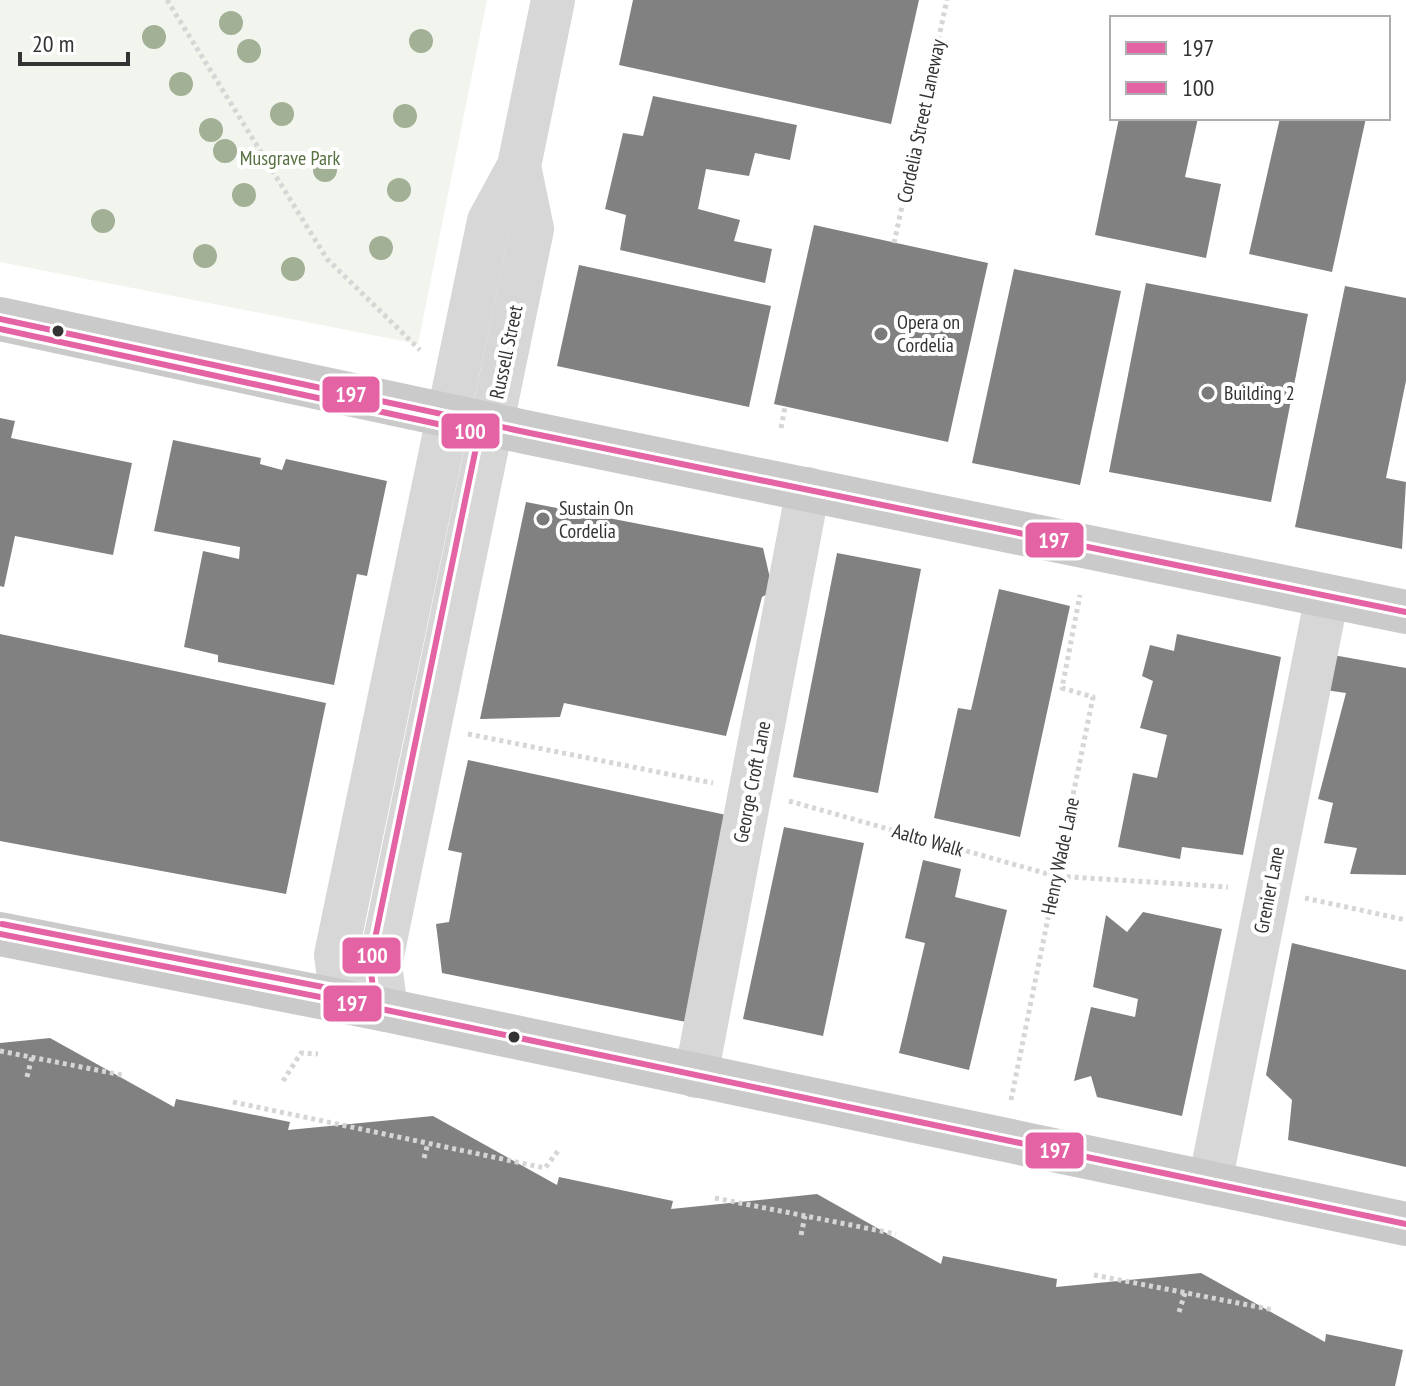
<svg xmlns="http://www.w3.org/2000/svg" width="1406" height="1386" viewBox="0 0 1406 1386" font-family="'PT Sans Narrow',sans-serif">
	<style>
		.green { fill: #f1f5ed }
		.building { fill: #818181 }
		.lines { fill: none; stroke-linecap: round; stroke-linejoin: round }
		.path { stroke: #d6d6d6; stroke-width: 5; stroke-dasharray: 4 4; stroke-linecap: butt }
		.minor { stroke: #d7d7d7; stroke-width: 44 }
		.major { stroke: #cacaca; stroke-width: 44 }
		.bus-1-casing { stroke: #fff; stroke-width: 12 }
		.bus-2-casing { stroke: #fff; stroke-width: 12 }
		.bus-1 { stroke: #e463a4; stroke-width: 6 }
		.bus-2 { stroke: #e463a4; stroke-width: 6 }
		.tree { fill: #a2b095 }
		.bus-dot { fill: #333; stroke: #fff; stroke-width: 3 }
		.poi-dot { fill: #7a7a7a; stroke: #fff; stroke-width: 3 }
		.labels { text-anchor: middle; stroke-width: 8; stroke-linejoin: round; paint-order: stroke }
		.street-label { font-size: 20px; fill: #333; stroke: #fff }
		.park-label { font-size: 20px; fill: #56703f; stroke: #fff }
		.poi-label { font-size: 20px; fill: #333; stroke: #fff; text-anchor: start }
		.line-badge { stroke: #fff; stroke-width: 3 }
		.badge-label { font-size: 22px; text-anchor: middle; font-weight: bold; fill: #fff }
	</style>
	<rect width="100%" height="100%" fill="#fff"/>
	<polygon class="green" points="0,0 487,0 418,344 0,262"/>
	<g class="building">
		<polygon points="633,0 919,0 891,124 619,65"/>
		<polygon points="653,96 797,125 790,160 755,153 749,176 706,169 698,209 740,220 734,241 772,249 765,283 620,250 626,215 605,209 623,133 643,136"/>
		<polygon points="1119,118 1198,118 1185,177 1221,184 1206,258 1095,235"/>
		<polygon points="1280,118 1366,118 1332,272 1249,254"/>
		<polygon points="814,225 988,263 948,442 774,404"/>
		<polygon points="579,265 771,306 749,407 557,366"/>
		<polygon points="1014,269 1121,291 1080,485 972,463"/>
		<polygon points="1146,283 1308,314 1271,502 1109,472"/>
		<polygon points="1345,286 1406,298 1406,381 1386,478 1406,482 1402,549 1295,527"/>
		<polygon points="0,418 15,421 11,438 132,463 113,555 15,536 4,587 0,586"/>
		<polygon points="173,440 261,458 260,464 282,470 286,459 387,481 367,576 357,574 334,685 218,662 218,655 184,647 203,551 239,559 240,547 154,531"/>
		<polygon points="526,502 763,548 773,591 762,597 726,736 564,703 560,717 480,719"/>
		<polygon points="837,553 921,569 878,793 793,777"/>
		<polygon points="999,589 1070,606 1020,837 934,818 958,708 971,710"/>
		<polygon points="0,634 326,703 286,894 0,841"/>
		<polygon points="1177,634 1281,657 1243,855 1182,847 1180,859 1118,847 1133,773 1157,778 1167,735 1140,728 1153,681 1142,676 1150,645 1174,651"/>
		<polygon points="1333,655 1406,668 1406,875 1350,874 1357,848 1324,843 1333,803 1318,799 1346,693 1325,690"/>
		<polygon points="468,760 731,816 696,1024 442,973 436,924 449,922 462,853 448,850"/>
		<polygon points="784,827 864,843 823,1036 743,1019"/>
		<polygon points="923,860 961,869 955,897 1007,910 969,1070 899,1053 925,943 905,938"/>
		<polygon points="1143,912 1222,929 1182,1116 1097,1097 1091,1076 1074,1081 1091,1007 1135,1017 1138,999 1093,987 1106,915 1127,932"/>
		<polygon points="1292,943 1406,970 1406,1167 1288,1140 1292,1100 1266,1075"/>
		<polygon points="50,1038 174,1107 176,1099 290,1122 288,1130 433,1116 557,1185 559,1177 673,1201 671,1209 817,1194 941,1264 943,1256 1057,1279 1056,1287 1201,1273 1325,1342 1326,1334 1403,1350 1395,1386 0,1386 0,1043"/>
	</g>
	<g class="lines">
		<g class="path">
			<polyline points="167,0 327,259 420,350"/>
			<polyline points="894,243 947,0"/>
			<polyline points="781,428 785,407"/>
			<polyline points="468,734 713,783"/>
			<polyline points="789,801 1055,876 1228,887"/>
			<polyline points="1305,898 1406,920"/>
			<polyline points="0,1051 122,1075"/>
			<polyline points="27,1077 32,1057"/>
			<polyline points="283,1081 301,1053 318,1054"/>
			<polyline points="1011,1100 1093,697 1062,688 1080,595"/>
			<polyline points="233,1102 545,1168 558,1151"/>
			<polyline points="424,1158 428,1143"/>
			<polyline points="715,1198 896,1234"/>
			<polyline points="801,1235 805,1216"/>
			<polyline points="1094,1275 1274,1310"/>
			<polyline points="1179,1312 1185,1293"/>
		</g>
		<g class="minor">
			<polyline points="342,1002 336,955 489,221 519,166 553,0"/>
			<polyline points="386,1010 380,965 532,229 519,166"/>
			<polyline points="696,1076 808,489"/>
			<polyline points="1210,1183 1327,596"/>
		</g>
		<g class="major">
			<polyline points="0,319 525,432 1406,612"/>
			<polyline points="0,934 386,1010 1406,1224"/>
		</g>
		<g class="bus-1-casing">
			<g id="bus-1">
				<polyline points="0,319 525,432 1406,612"/>
				<polyline points="0,934 386,1010 1406,1224"/>
			</g>
		</g>
		<g class="bus-2-casing">
			<polyline id="bus-2" points="0,329 479,433 370,963 374,997 2,924"/>
		</g>
		<use href="#bus-1" class="bus-1"/>
		<use href="#bus-2" class="bus-2"/>
	</g>
	<g class="tree">
		<circle cx="231" cy="23" r="12"/>
		<circle cx="154" cy="37" r="12"/>
		<circle cx="421" cy="41" r="12"/>
		<circle cx="249" cy="51" r="12"/>
		<circle cx="181" cy="84" r="12"/>
		<circle cx="282" cy="114" r="12"/>
		<circle cx="405" cy="116" r="12"/>
		<circle cx="211" cy="130" r="12"/>
		<circle cx="225" cy="151" r="12"/>
		<circle cx="325" cy="170" r="12"/>
		<circle cx="399" cy="190" r="12"/>
		<circle cx="244" cy="195" r="12"/>
		<circle cx="103" cy="221" r="12"/>
		<circle cx="381" cy="248" r="12"/>
		<circle cx="205" cy="256" r="12"/>
		<circle cx="293" cy="269" r="12"/>
	</g>
	<g class="bus-dot">
		<circle cx="58" cy="331" r="7"/>
		<circle cx="514" cy="1037" r="7"/>
	</g>
	<g class="poi-dot">
		<circle cx="881" cy="334" r="8"/>
		<circle cx="1208" cy="393" r="8"/>
		<circle cx="543" cy="519" r="8"/>
	</g>
	<g class="labels">
		<g class="street-label">
			<text transform="translate(921 121) rotate(-78)" y="7">Cordelia Street Laneway</text>
			<text transform="translate(506 352) rotate(-78)" y="7">Russell Street</text>
			<text transform="translate(752 782) rotate(-79)" y="7">George Croft Lane</text>
			<text transform="translate(928 840) rotate(16)" y="7">Aalto Walk</text>
			<text transform="translate(1060 856) rotate(-78)" y="7">Henry Wade Lane</text>
			<text transform="translate(1269 890) rotate(-79)" y="7">Grenier Lane</text>
		</g>
		<g class="park-label">
			<text x="290" y="165">Musgrave Park</text>
		</g>
		<g class="poi-label">
			<text x="897" y="329">Opera on<tspan x="897" dy="23">Cordelia</tspan></text>
			<text x="1224" y="400">Building 2</text>
			<text x="559" y="515">Sustain On<tspan x="559" dy="23">Cordelia</tspan></text>
		</g>
	</g>
	<g class="line-badge">
		<rect x="321" y="375" width="60" height="39" rx="8" fill="#e463a4"/>
		<rect x="440" y="412" width="61" height="38" rx="8" fill="#e463a4"/>
		<rect x="1024" y="521" width="61" height="38" rx="8" fill="#e463a4"/>
		<rect x="341" y="936" width="61" height="39" rx="8" fill="#e463a4"/>
		<rect x="322" y="984" width="61" height="39" rx="8" fill="#e463a4"/>
		<rect x="1024" y="1131" width="61" height="39" rx="8" fill="#e463a4"/>
	</g>
	<g class="badge-label">
		<text x="351" y="402">197</text>
		<text x="470" y="439">100</text>
		<text x="1054" y="548">197</text>
		<text x="372" y="963">100</text>
		<text x="352" y="1011">197</text>
		<text x="1055" y="1158">197</text>
	</g>
	<rect x="1110" y="16" width="280" height="104" fill="#ffffff" stroke="#adadad" stroke-width="2"/>
	<rect x="1126" y="42" width="40" height="12" fill="#e463a4" stroke="#adadad" stroke-width="2"/>
	<text x="1182" y="56" font-size="24" fill="#333333">197</text>
	<rect x="1126" y="82" width="40" height="12" fill="#e463a4" stroke="#adadad" stroke-width="2"/>
	<text x="1182" y="96" font-size="24" fill="#333333">100</text>
	<path d="M20 52v12h108v-12" fill="none" stroke="#333333" stroke-width="4"/>
	<text x="32" y="52" font-size="24" fill="#333333" stroke="#ffffff" stroke-width="6" paint-order="stroke">20 m</text>
</svg>
